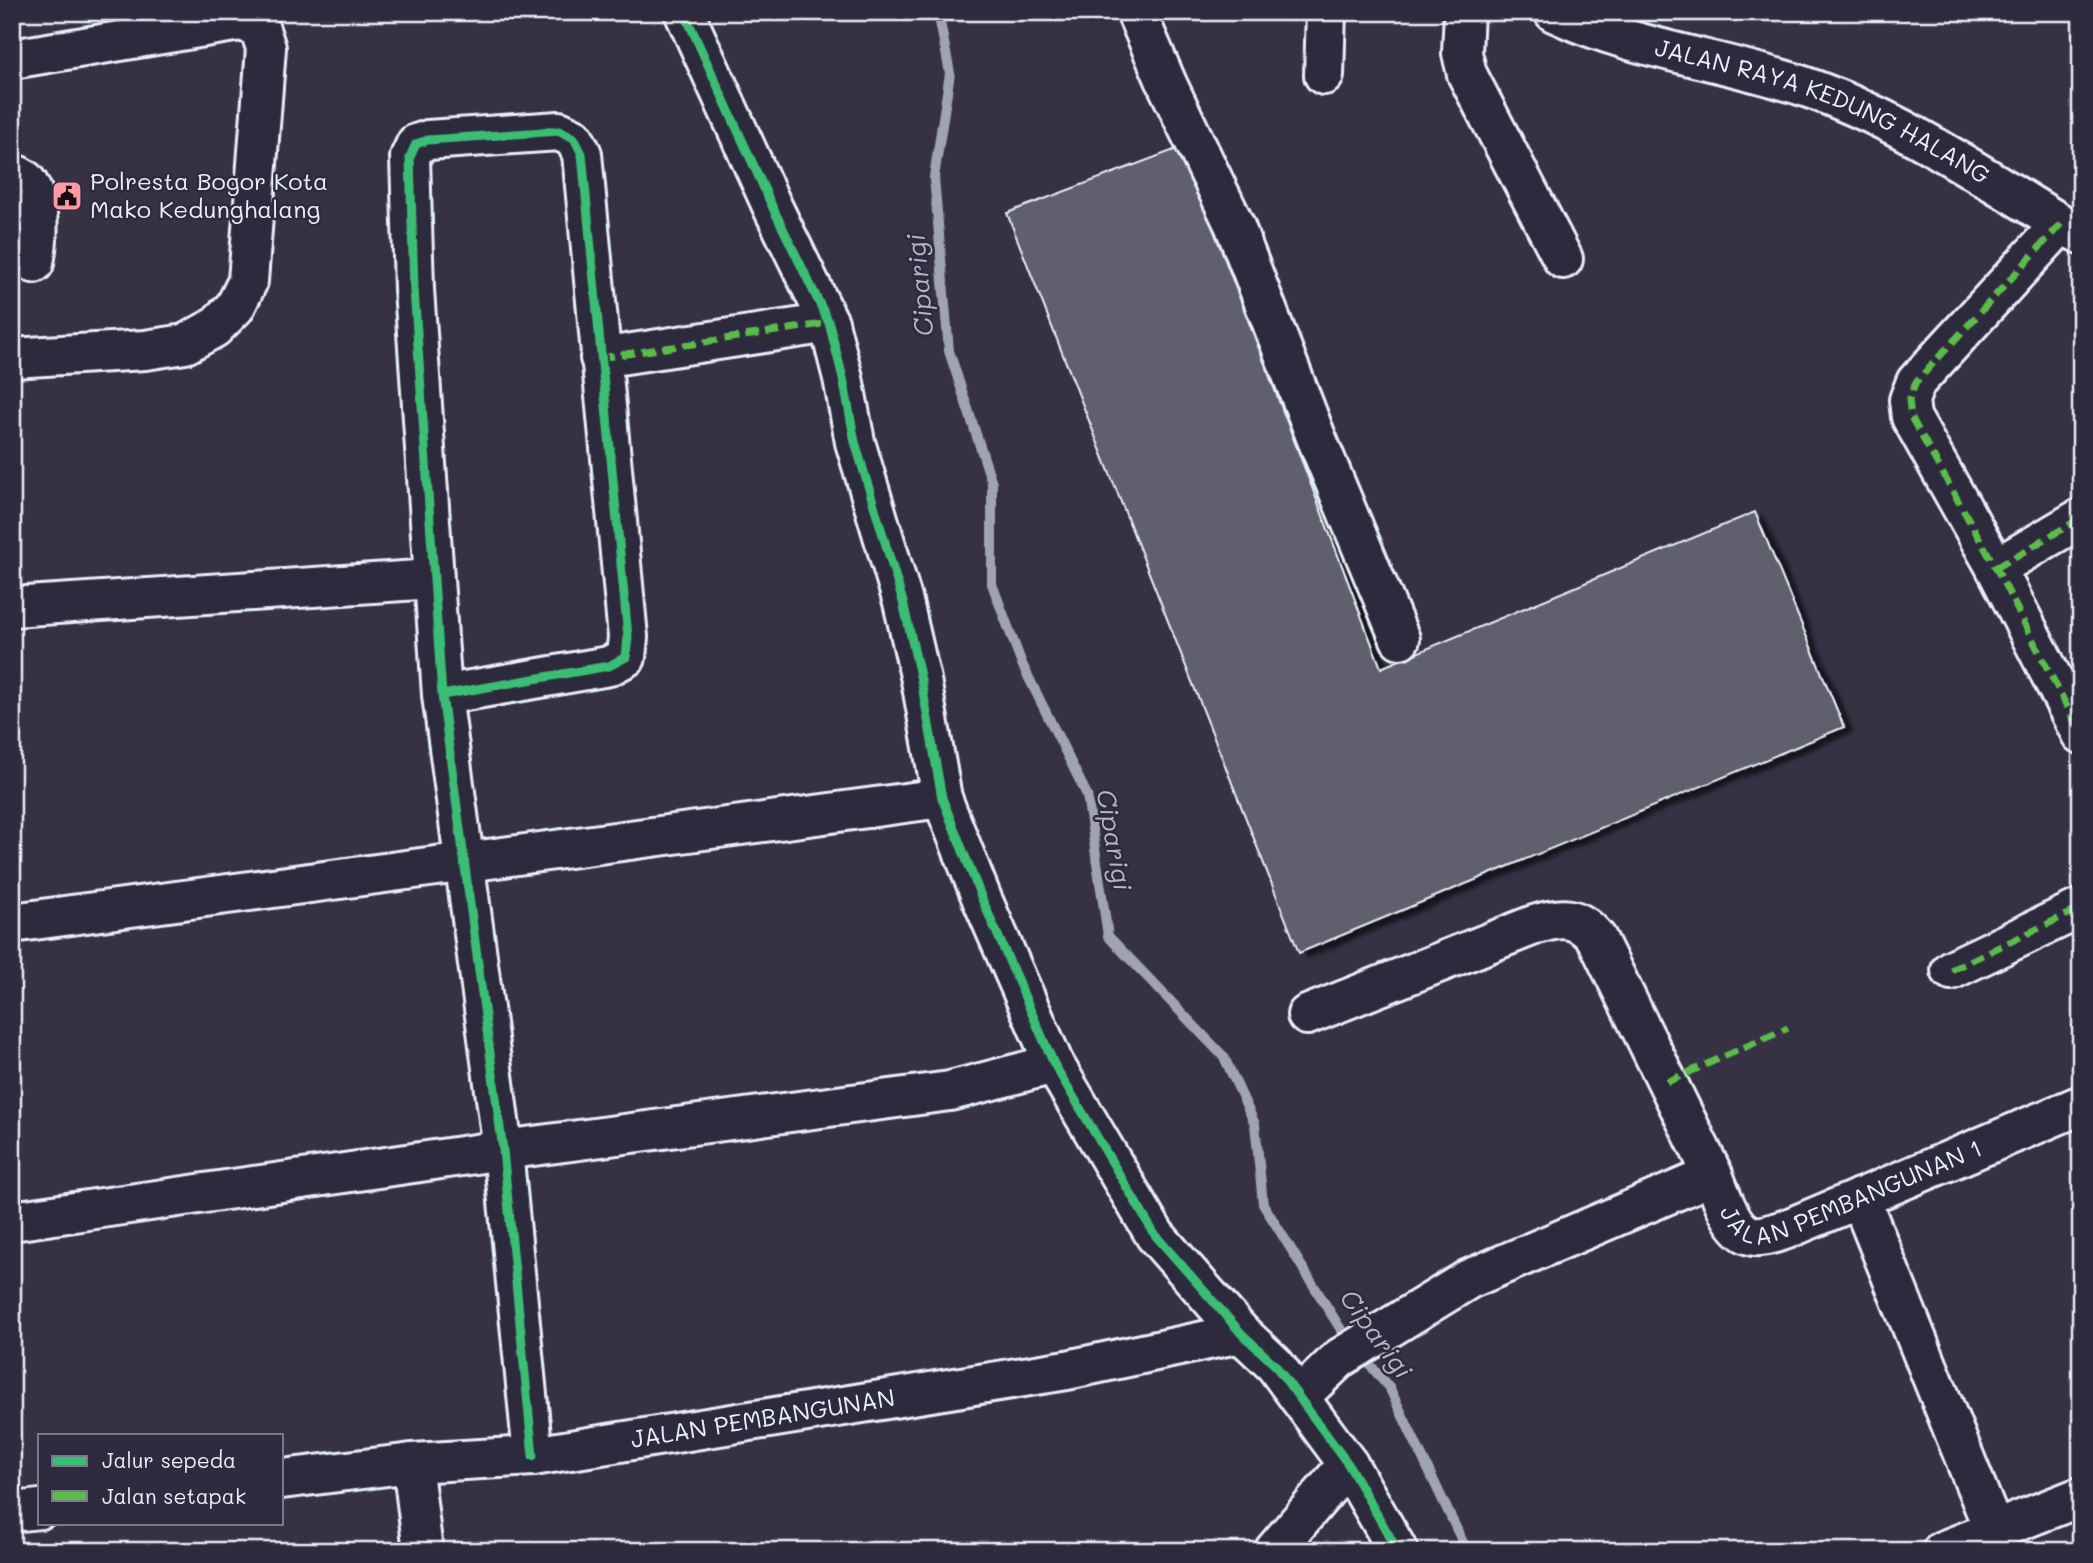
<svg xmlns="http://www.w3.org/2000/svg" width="2093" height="1563" viewBox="0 0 2093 1563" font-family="Mali,sans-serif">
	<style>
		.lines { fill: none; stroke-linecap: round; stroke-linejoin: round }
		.stream { stroke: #a0a4af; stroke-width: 10 }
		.building { fill: #605e6e; stroke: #e8f1f8; stroke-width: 2; filter: url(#shadow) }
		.minor-casing { stroke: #e8f1f8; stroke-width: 44 }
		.major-casing { stroke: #e8f1f8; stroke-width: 44 }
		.minor { stroke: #2f2a3d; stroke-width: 38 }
		.major { stroke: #2f2a3d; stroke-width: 38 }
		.quiet { stroke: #5cbc4b; stroke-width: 7; stroke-dasharray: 14 7; stroke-linecap: butt }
		.cycleway-casing { stroke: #2f2a3d; stroke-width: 13 }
		.cycleway { stroke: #3abd76; stroke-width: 9 }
		.labels { text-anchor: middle; stroke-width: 5; stroke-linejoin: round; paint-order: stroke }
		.street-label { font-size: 24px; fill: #e8f1f8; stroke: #2f2a3d }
		.poi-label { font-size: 24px; fill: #e8f1f8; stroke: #2f2a3d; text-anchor: start }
		.water-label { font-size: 26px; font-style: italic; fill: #b2b7c2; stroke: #2f2a3d }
	</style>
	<defs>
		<filter id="shadow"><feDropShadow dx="8" dy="4.5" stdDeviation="2" flood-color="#0009"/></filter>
	</defs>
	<rect width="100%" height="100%" fill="#363244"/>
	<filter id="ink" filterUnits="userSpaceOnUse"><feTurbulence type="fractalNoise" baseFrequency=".0143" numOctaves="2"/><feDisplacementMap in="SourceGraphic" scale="14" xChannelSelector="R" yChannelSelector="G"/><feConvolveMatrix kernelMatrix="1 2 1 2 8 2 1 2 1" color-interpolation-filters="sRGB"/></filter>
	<g filter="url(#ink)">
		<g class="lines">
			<polyline class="stream" points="938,12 950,73 934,177 949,351 992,483 992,584 1022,664 1087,795 1108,936 1224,1057 1255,1124 1263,1204 1340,1328 1390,1389 1467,1551"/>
		</g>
		<polygon class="building" points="1182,147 1381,668 1755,512 1844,727 1299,953 1007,213"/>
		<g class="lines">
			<g class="minor-casing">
				<g id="minor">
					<polyline points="684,12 772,206 829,323 843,378 855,442 903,602 921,680 942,798 982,899 1054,1064 1155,1235 1241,1333 1275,1365 1348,1464 1398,1551"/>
					<polyline points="1136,12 1168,86 1234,224 1316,437 1400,639"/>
					<polyline points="1464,12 1462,53 1467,74 1563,259"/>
					<polyline points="12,59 240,21 259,27 266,48 248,281 235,307 214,328 185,344 145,350 12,358"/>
					<polyline points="1324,75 1326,12"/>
					<path d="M12 173C17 175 23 177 26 181 42 201 38 240 34 263"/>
					<polyline points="2061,224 1916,382 1909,400 1911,417 1996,568 2081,734"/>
					<polyline points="600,358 829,323"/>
					<polyline points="1996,568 2081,518"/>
					<polyline points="12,607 433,579"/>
					<polyline points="442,695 609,666 626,657 628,637 582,154 574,138 559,131 428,140 416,144 410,157 414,289 442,695 503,1150 533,1456"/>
					<polyline points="12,923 942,798"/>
					<polyline points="1951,970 2081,908"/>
					<path d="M1307 1015 1534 925C1561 916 1578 915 1597 939L1713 1175"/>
					<polyline points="1860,1198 1994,1531"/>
					<polyline points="12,1221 503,1150 950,1091 1054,1064"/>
					<path id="s1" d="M1299 1397 1340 1358 1469 1279 1713 1175C1720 1192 1731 1229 1750 1235 1761 1239 1777 1232 1787 1229L2081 1105"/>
					<polyline points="412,1463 423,1551"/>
					<path id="s2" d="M282 1479 412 1463 533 1456 1067 1370 1241 1333"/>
					<polyline points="12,1512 40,1509"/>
					<polyline points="1274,1551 1348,1464"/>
					<polyline points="1942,1551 2080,1497"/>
				</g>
			</g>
			<g class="major-casing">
				<g id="major">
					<path id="s3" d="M1554 12C1632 49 1721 59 1803 86 1897 118 1978 173 2061 224L2081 234"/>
				</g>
			</g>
			<use href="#minor" class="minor"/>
			<use href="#major" class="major"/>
			<g class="quiet">
				<polyline points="2061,224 1916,382 1909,400 1911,417 1996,568 2081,734"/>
				<polyline points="600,358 829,323"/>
				<polyline points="1996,568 2081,518"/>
				<polyline points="1951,970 2081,908"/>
				<polyline points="1667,1082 1788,1028"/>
			</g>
			<g class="cycleway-casing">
				<g id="cycleway">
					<polyline points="684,12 772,206 829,323 843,378 855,442 903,602 921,680 942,798 982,899 1054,1064 1155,1235 1241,1333 1275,1365 1348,1464 1398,1551"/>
					<polyline points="442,695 609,666 626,657 628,637 582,154 574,138 559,131 428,140 416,144 410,157 414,289 442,695 503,1150 533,1456"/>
				</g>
			</g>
			<use href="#cycleway" class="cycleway"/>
		</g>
	</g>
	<defs>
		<g id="civic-square" transform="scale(1.575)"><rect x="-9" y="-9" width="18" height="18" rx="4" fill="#ff9aa2" stroke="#2f2a3d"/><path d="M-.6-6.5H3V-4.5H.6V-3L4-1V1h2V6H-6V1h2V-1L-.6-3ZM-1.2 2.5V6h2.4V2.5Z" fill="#111"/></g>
	</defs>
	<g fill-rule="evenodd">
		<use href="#civic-square" x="67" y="196"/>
	</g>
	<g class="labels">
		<g class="street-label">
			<text dy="8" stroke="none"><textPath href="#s3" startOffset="287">JALAN RAYA KEDUNG HALANG</textPath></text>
			<text dy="8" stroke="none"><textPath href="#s1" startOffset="651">JALAN PEMBANGUNAN 1</textPath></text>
			<text dy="8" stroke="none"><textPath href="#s2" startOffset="485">JALAN PEMBANGUNAN</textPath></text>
		</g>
		<g class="poi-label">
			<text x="90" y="190">Polresta Bogor Kota<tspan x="90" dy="28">Mako Kedunghalang</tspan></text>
		</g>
		<g class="water-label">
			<text transform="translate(920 285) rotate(-95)" y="9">Ciparigi</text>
			<text transform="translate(1114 840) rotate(80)" y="9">Ciparigi</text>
			<text transform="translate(1376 1334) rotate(54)" y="9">Ciparigi</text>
		</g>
	</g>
	<rect width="2093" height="1563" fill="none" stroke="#2f2a3d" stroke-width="42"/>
	<rect x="21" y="21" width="2051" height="1521" fill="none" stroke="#e8f1f8" stroke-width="2.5" filter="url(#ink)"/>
	<rect x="38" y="1434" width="245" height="91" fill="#2f2a3d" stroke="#797a88" stroke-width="2"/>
	<rect x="52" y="1456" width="35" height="10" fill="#3abd76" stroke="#797a88" stroke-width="2"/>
	<text x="102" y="1468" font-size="21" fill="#e8f1f8">Jalur sepeda</text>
	<rect x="52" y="1491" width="35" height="10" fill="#5cbc4b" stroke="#797a88" stroke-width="2"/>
	<text x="102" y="1504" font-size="21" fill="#e8f1f8">Jalan setapak</text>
</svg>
